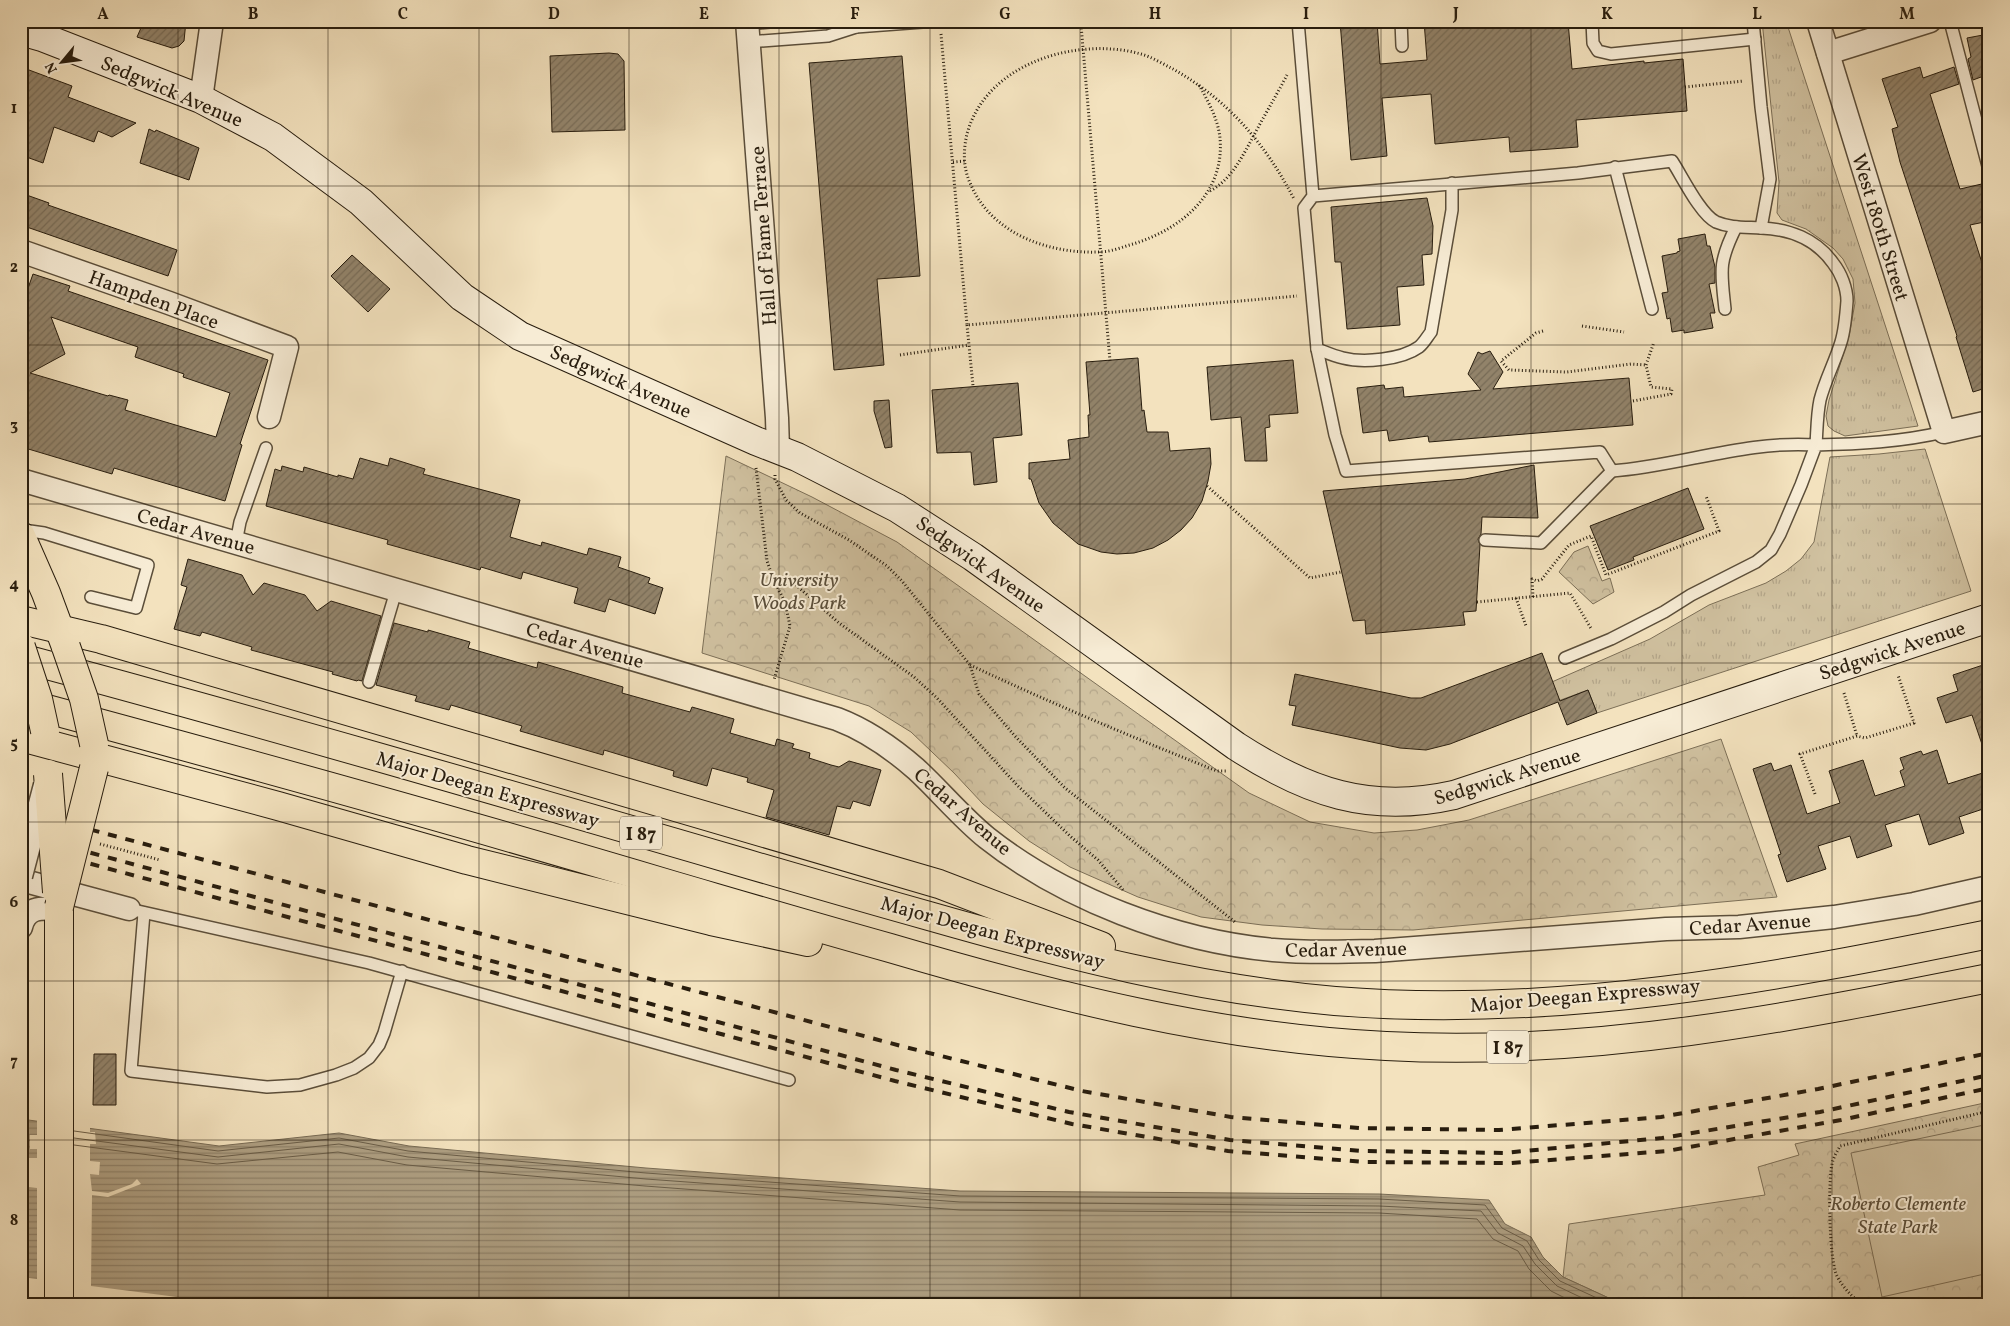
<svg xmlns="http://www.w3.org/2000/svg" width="2010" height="1326" viewBox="0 0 2010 1326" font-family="Vollkorn,serif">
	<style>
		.grass { fill: url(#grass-tufts); stroke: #7c6f57 }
		.park { fill: url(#park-crowns); stroke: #7c6f57 }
		.garden { fill: #d0c1a0; stroke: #7c6f57 }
		.water { fill: url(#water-rules); stroke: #786b54 }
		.pier { fill: #f3e2be }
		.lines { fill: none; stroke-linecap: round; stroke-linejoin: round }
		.shore { stroke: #6b5e48; stroke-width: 1 }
		.building { fill: url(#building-hatch); stroke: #281d0e; fill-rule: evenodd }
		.lane-casing { stroke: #5b4e3a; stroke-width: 14 }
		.street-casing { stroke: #5b4e3a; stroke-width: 25 }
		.secondary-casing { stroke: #281d0e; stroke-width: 30 }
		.primary-casing { stroke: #281d0e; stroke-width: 30 }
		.highway-casing { stroke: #281d0e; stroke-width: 30 }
		.path { stroke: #281d0e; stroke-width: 3; stroke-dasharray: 1 2.5; stroke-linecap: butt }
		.lane { stroke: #f7ecd5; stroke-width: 11 }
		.street { stroke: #f7ecd5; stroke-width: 22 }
		.secondary { stroke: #f7ecd5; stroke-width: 28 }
		.primary { stroke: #f3e2be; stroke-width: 28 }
		.highway { stroke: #f3e2be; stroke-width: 28 }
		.rail { stroke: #281d0e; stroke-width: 4; stroke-dasharray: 9 9; stroke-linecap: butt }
		.street-bridge-casing { stroke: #5b4e3a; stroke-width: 25; stroke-linecap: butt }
		.primary-bridge-casing { stroke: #281d0e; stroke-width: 30; stroke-linecap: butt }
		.street-bridge { stroke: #f7ecd5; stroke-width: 22 }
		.primary-bridge { stroke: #f3e2be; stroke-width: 28 }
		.grid { fill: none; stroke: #281d0e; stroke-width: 1; stroke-opacity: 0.55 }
		.labels { text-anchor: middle; stroke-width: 4; stroke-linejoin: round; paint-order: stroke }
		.shield { fill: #f7ecd5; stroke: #665b4a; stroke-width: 1 }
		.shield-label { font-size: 19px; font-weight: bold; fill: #281d0e }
		.street-label { font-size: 20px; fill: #281d0e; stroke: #f7ecd5 }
		.park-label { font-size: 20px; font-style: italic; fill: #5a4e3a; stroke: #f7ecd5 }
		.neatline { fill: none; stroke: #281d0e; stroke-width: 2 }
		.grid-label { font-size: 16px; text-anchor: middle; font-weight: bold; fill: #281d0e }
	</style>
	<defs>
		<pattern id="grass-tufts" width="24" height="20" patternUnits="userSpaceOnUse" patternTransform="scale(1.25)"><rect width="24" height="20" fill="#d0c1a0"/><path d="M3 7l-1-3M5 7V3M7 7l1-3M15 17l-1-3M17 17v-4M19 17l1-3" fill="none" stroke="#b3a589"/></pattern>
		<pattern id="park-crowns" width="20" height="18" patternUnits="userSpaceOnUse" patternTransform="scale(1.25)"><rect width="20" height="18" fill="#d0c1a0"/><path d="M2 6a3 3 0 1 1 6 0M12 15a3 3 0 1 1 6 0" fill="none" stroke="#b3a589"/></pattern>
		<pattern id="water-rules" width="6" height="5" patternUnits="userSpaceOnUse" patternTransform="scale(1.25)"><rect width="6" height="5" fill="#ae9f82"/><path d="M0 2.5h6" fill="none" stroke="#8e8169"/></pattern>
		<pattern id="building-hatch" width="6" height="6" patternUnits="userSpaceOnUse" patternTransform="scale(1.25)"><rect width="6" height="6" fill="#92836a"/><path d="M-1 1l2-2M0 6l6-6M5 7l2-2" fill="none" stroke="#776b56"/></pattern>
	</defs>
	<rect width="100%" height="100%" fill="#f3e2be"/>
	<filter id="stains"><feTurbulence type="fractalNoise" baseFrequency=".004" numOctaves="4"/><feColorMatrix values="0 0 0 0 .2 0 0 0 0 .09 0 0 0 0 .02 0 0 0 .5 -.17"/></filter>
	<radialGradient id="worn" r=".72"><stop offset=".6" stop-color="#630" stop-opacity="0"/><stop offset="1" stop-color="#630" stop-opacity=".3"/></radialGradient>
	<g class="grass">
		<polygon points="1762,21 1786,21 1918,426 1845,436 1834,431 1828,426 1826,416 1829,400 1849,336 1855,303 1853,279 1843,259 1833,248 1806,229 1782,220 1777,213 1779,182"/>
		<polygon points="1925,449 1971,591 1597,713 1588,690 1558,701 1545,685 1650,639 1709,605 1766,583 1786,571 1801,559 1814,542 1830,457 1879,454"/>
	</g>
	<g class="park">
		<polygon points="726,456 812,497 897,542 1249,793 1310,822 1374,833 1417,830 1469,820 1721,739 1777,897 1413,930 1322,929 1262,925 1201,917 1138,897 1070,867 1029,841 983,804 954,773 911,732 869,706 702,653"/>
		<polygon points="1588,546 1602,581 1610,578 1614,592 1593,604 1559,572 1574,552"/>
		<polygon points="1989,1102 1989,1305 1624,1305 1563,1277 1569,1224 1765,1195 1758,1167 1799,1155 1795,1144"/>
	</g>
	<polygon class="garden" points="1989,1124 1989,1273 1882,1297 1851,1153"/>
	<polygon class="water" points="21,1119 219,1146 339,1133 409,1146 646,1168 960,1191 1379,1194 1489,1200 1505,1224 1531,1237 1543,1257 1563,1277 1624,1305 21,1305"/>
	<polygon class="pier" points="37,1119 90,1126 90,1132 95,1132 96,1144 90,1144 90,1161 100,1162 99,1175 90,1174 92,1191 108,1193 132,1184 137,1179 141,1184 108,1197 92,1195 91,1286 185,1298 189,1305 21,1305 21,1277 37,1279 37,1188 21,1186 21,1181 29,1182 29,1158 37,1158 37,1149 30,1149 30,1135 37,1135"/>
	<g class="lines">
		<g class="shore">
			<polyline points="74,1131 218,1151 339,1138 408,1151 646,1173 960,1196 1379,1199 1485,1205 1502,1228 1527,1241 1539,1260 1560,1281 1612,1305"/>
			<polyline points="74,1138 218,1157 339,1144 408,1157 646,1179 960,1202 1379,1206 1481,1211 1498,1233 1523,1246 1535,1264 1557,1286 1597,1305"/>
			<polyline points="74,1145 217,1164 338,1152 407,1165 645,1186 960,1210 1379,1213 1477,1219 1493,1239 1518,1251 1529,1269 1551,1291 1579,1305"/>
		</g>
	</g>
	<g class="building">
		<polygon points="144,21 186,21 184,41 179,46 172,48 137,37"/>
		<polygon points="1340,21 1377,21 1380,64 1427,60 1424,21 1568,21 1572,69 1644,61 1644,63 1683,59 1687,111 1576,120 1578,147 1510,152 1509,137 1435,144 1431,94 1382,98 1387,156 1351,160"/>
		<polygon points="1983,35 1989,61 1989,74 1973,80 1968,59 1971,57 1967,38"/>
		<polygon points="609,53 618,54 624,61 625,130 552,132 550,56"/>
		<polygon points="902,56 920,276 877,279 884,365 834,370 809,63"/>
		<polygon points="21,67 72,86 68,97 136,123 112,137 98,131 94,142 54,127 43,163 21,155"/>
		<polygon points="1920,67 1923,78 1954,67 1959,84 1930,94 1960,189 1986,183 1989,194 1989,221 1970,225 1989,285 1989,387 1973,392 1956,337 1957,336 1900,162 1892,129 1898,127 1882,79"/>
		<polygon points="149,129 155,132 156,130 199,148 189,180 140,163"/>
		<polygon points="21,193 49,203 48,205 177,250 168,276 21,225"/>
		<polygon points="1427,198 1433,226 1432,254 1422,255 1424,285 1397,287 1400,325 1347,329 1341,262 1335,262 1331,207"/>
		<polygon points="1705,234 1707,246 1710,246 1715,267 1715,283 1709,284 1715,313 1710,313 1713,328 1684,333 1684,330 1672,332 1670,318 1667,319 1662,293 1668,292 1662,256 1677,253 1677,252 1680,251 1678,239"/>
		<polygon points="352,255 390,289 368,312 331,276"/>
		<path d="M33 274 70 286 68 291 268 360 240 444 242 445 225 501 114 468 112 474 25 448 21 437V308ZM51 317 138 347 135 357 184 374 183 377 230 393 216 437 125 410 128 400 109 395 108 396 30 373 65 354Z"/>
		<polygon points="1490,351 1503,372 1493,389 1629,378 1633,425 1429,442 1428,436 1389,441 1387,430 1363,433 1357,388 1384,385 1385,389 1403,387 1404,397 1481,390 1468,374 1478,352 1482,354"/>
		<polygon points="1138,358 1142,411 1144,410 1147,432 1168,432 1170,451 1210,448 1211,464 1208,481 1202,501 1192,518 1181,530 1168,540 1153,548 1134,553 1117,554 1101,552 1078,544 1053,523 1039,503 1031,479 1029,479 1029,463 1070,459 1068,440 1089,437 1088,415 1090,415 1086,362"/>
		<polygon points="1293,360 1298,413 1269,415 1270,427 1265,428 1267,461 1245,461 1241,417 1211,420 1207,367"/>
		<polygon points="1018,383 1022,435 993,438 997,482 974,485 971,452 937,453 932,390"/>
		<polygon points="889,400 892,447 885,448 874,411 874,401"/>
		<polygon points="360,458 388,466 390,458 425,469 423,474 520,500 510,537 541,546 542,542 587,555 589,548 621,557 618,567 650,578 648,583 663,588 655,614 609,599 605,612 574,603 578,588 523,572 521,579 481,567 480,570 387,544 388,540 266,506 275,469 281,471 282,466 303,472 304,467 338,477 338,475 353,479"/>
		<polygon points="1534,465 1538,518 1482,517 1481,534 1478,539 1480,545 1476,611 1463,612 1465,625 1366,634 1365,620 1353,621 1323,491 1465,479"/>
		<polygon points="1688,488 1704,529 1633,557 1634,560 1608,570 1590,526"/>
		<polygon points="188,559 242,575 253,595 264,583 305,595 317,611 331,601 381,616 362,681 358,680 357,681 332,674 333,672 251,650 252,647 202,632 200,636 174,629 187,587 181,585"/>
		<polygon points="394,623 428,632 428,630 470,642 468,648 537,668 538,662 623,687 622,693 690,712 692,707 734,719 730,733 775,746 777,739 794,744 792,748 810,753 809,758 831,765 839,767 849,761 881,770 870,806 853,801 850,809 837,806 829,835 766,817 774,790 747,782 748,778 712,768 707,786 673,776 674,771 604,750 603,755 520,731 522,726 451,705 449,710 415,701 417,696 376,685"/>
		<polygon points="1542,653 1560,701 1588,690 1597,713 1567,725 1558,702 1450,744 1426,750 1400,748 1292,725 1296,706 1289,705 1295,674 1411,698 1421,698"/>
		<polygon points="1989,663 1989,755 1986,756 1972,715 1946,723 1937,698 1958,691 1953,675"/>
		<polygon points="1937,750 1948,784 1989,771 1989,807 1959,817 1964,833 1929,845 1919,814 1885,825 1892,846 1857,858 1850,836 1818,846 1826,869 1787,882 1778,855 1781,854 1753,769 1771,763 1774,771 1791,765 1807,814 1840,803 1829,771 1863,760 1875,796 1905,786 1900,771 1904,769 1900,758 1921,751 1923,755"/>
		<polygon points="94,1054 116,1054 116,1105 93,1105"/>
	</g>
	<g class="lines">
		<g class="lane-casing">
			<g id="lane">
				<polyline points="839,21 856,27"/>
				<path d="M1298 21 1313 196 1304 208 1317 349 1335 435 1346 471 1600 452 1612 471C1680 466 1746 440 1816 445 1817 430 1817 414 1820 400 1825 380 1835 362 1841 342 1845 329 1846 315 1847 301 1847 288 1841 273 1833 263 1816 239 1789 229 1761 228 1745 227 1730 228 1716 222 1700 214 1682 176 1672 161L1578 173 1313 196"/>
				<polyline points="1401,21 1402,46"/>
				<polyline points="1592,21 1593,43 1598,51 1611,54 1755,39"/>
				<polyline points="1753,21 1761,107 1770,179 1761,228"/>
				<polyline points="1950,21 1989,170"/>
				<polyline points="747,24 781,21"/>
				<polyline points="42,37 50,21"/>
				<polyline points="748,42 828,36 856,27 936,21"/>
				<polyline points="1615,167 1652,309"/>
				<path d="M1725 309C1721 271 1718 263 1736 227"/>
				<path d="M1317 349C1325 352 1334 356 1343 358 1363 363 1401 360 1419 347 1424 343 1427 337 1431 332L1452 210V183"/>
				<polyline points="21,533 30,531 44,533 148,565 136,608 91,597"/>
				<polyline points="1485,540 1541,543 1612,471"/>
				<polyline points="236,543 240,522 266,448"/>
				<path d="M1565 658 1611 639 1664 612 1691 595 1756 562 1771 550 1780 534 1801 485 1816 445C1859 444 1901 442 1944 432"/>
				<polyline points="369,682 396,591"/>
				<polyline points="129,909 369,963 789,1080"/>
				<polyline points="144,913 131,1071 267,1087 300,1085 336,1075 354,1068 369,1058 379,1045 384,1033 402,971"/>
			</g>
		</g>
		<g class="street-casing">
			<g id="street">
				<polyline points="747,21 777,418 778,450"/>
				<polyline points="1818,21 1944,432 1989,422"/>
				<polyline points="1828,53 1930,21"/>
				<polyline points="201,99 212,21"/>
				<polyline points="21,251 169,303 287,347 269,417"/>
				<path d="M21 480 837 719C866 730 892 748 916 769 940 791 961 817 987 838 1064 899 1175 941 1273 950 1307 953 1341 952 1375 951L1666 929 1739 927 1834 917 1914 904 1989 887"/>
				<polyline points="21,880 129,909"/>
				<path d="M21 927C26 906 42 908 59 909"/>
			</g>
		</g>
		<g class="secondary-casing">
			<path id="secondary" d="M21 31 42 37 201 99 273 137 361 202 462 297 520 336 756 441 797 457 897 508 973 557 1236 746C1307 792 1369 814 1454 795L1989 618"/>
		</g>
		<g class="primary-casing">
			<g id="primary">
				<polyline points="21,536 46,593 66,647"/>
				<polyline points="59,907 59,1305"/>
			</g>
		</g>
		<g class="highway-casing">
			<g id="highway">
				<polyline points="21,620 101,639 939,884 1101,946"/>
				<path d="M21 658C260 722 497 791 734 860 799 879 864 898 929 916 1062 954 1197 989 1335 1001 1557 1019 1773 978 1989 934"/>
				<path d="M21 702C240 761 458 821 675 886 747 907 818 928 890 948 1053 996 1216 1038 1386 1046 1592 1057 1788 1018 1989 978"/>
				<polyline points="21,737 278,806 467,860 711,921 808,942"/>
			</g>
		</g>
		<g class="path">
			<polyline points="1081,25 1110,361"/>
			<polyline points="941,34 967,325 1297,296"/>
			<path d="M1199 85C1208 101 1218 119 1220 138 1225 193 1182 229 1133 244 1122 247 1111 252 1099 252 1049 254 992 234 971 185 963 169 963 151 967 134 986 63 1077 36 1141 54 1152 57 1163 64 1173 69 1228 100 1265 143 1294 199"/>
			<polyline points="1685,87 1744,81"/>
			<polyline points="953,162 965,161"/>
			<path d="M1210 191C1231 180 1242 157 1253 137 1264 116 1276 96 1287 75"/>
			<polyline points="967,325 973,386"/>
			<polyline points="1582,326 1624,332"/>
			<polyline points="1543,331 1536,333 1501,361 1509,370 1567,372 1631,364 1646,365"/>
			<polyline points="900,355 969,345"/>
			<polyline points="1633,401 1671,394 1672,389 1651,387 1646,365 1654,342"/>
			<polyline points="756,468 767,561 774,581 785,602 790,626 774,680"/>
			<polyline points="775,475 775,479 786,500 800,513 849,540 887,566 902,581 970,665 979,694 1014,735 1065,788 1235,922"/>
			<polyline points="1207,486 1310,578 1341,572"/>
			<polyline points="774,581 788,578 839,623 914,677 937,698 1017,785 1070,836 1098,860 1124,891"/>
			<polyline points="1533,597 1532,579 1537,581 1542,579 1569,545 1591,536 1606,575 1719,531 1706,496"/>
			<polyline points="1516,598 1526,626"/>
			<polyline points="1477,602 1570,593 1592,630"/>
			<path d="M970 665C1051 703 1134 738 1217 771H1226"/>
			<polyline points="1844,693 1857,736"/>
			<polyline points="1815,794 1800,754 1857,736 1865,738 1914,723 1898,675"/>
			<polyline points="100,844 160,860"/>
			<path d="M1862 1305C1852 1296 1843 1288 1837 1276 1829 1260 1828 1183 1832 1164 1833 1158 1837 1152 1840 1146L1989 1111"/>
		</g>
		<use href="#lane" class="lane"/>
		<use href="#street" class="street"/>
		<use href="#secondary" class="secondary"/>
		<use href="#primary" class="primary"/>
		<use href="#highway" class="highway"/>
		<g class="rail">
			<polyline points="21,811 905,1047 1082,1091 1231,1117 1359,1128 1499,1130 1661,1117 1818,1089 1989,1053"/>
			<polyline points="21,834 896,1070 1069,1112 1230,1140 1362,1151 1503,1153 1662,1138 1820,1112 1989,1075"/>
			<polyline points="21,845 895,1081 1072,1124 1228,1151 1364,1162 1511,1163 1667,1151 1841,1120 1989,1088"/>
		</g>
		<g class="street-bridge-casing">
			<polyline id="street-bridge" points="21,876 45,785"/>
		</g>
		<g class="primary-bridge-casing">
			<g id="primary-bridge">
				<polyline points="21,647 38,699 45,731"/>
				<polyline points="66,647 84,699 94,744"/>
				<polyline points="48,774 57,892"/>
				<polyline points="59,907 94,768"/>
			</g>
		</g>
		<use href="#street-bridge" class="street-bridge"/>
		<use href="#primary-bridge" class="primary-bridge"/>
	</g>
	<path class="grid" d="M178 21V1305M328 21V1305M479 21V1305M629 21V1305M779 21V1305M930 21V1305M1080 21V1305M1231 21V1305M1381 21V1305M1531 21V1305M1682 21V1305M1832 21V1305M21 186H1989M21 345H1989M21 504H1989M21 663H1989M21 822H1989M21 981H1989M21 1140H1989"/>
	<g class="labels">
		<g class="shield">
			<rect x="620" y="816.5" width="42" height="33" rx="4"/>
			<rect x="1487" y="1030.5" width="42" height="33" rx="4"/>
		</g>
		<g class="shield-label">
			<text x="641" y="840">I 87</text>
			<text x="1508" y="1054">I 87</text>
		</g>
		<g class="street-label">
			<text transform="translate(172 91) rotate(23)" y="7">Sedgwick Avenue</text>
			<text transform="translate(1881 227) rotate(73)" y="7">West 180th Street</text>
			<text transform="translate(763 236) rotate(-94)" y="7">Hall of Fame Terrace</text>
			<text transform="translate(154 299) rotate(20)" y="7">Hampden Place</text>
			<text transform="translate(621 381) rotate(24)" y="7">Sedgwick Avenue</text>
			<text transform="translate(196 531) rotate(16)" y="7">Cedar Avenue</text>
			<text transform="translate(981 564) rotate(35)" y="7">Sedgwick Avenue</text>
			<text transform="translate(585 645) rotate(16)" y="7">Cedar Avenue</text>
			<text transform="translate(1892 650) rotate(-18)" y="7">Sedgwick Avenue</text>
			<text transform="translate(1507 776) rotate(-17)" y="7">Sedgwick Avenue</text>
			<text transform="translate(488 789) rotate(16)" y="7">Major Deegan Expressway</text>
			<text transform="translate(963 811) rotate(41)" y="7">Cedar Avenue</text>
			<text transform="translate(1750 924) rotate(-4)" y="7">Cedar Avenue</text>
			<text transform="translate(993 932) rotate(15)" y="7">Major Deegan Expressway</text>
			<text transform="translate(1346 949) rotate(-1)" y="7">Cedar Avenue</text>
			<text transform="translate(1585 995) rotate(-5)" y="7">Major Deegan Expressway</text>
		</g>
		<g class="park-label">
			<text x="799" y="586">University<tspan x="799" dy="23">Woods Park</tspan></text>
			<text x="1898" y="1210">Roberto Clemente<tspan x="1898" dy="23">State Park</tspan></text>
		</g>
	</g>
	<rect width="2010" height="1326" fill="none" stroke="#f3e2be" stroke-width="55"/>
	<g transform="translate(62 62) rotate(241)" stroke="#f7ecd5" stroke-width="4" paint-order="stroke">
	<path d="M0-4L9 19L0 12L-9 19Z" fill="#281d0e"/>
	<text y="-8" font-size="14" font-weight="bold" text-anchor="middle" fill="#281d0e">N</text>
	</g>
	<rect x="28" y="28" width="1954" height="1270" class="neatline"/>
	<g class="grid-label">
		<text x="103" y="19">A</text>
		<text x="253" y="19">B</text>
		<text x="403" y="19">C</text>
		<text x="554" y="19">D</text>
		<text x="704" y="19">E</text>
		<text x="855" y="19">F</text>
		<text x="1005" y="19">G</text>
		<text x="1155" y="19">H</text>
		<text x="1306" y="19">I</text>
		<text x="1456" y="19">J</text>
		<text x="1607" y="19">K</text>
		<text x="1757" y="19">L</text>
		<text x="1907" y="19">M</text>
		<text x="14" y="113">1</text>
		<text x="14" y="272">2</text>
		<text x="14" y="430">3</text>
		<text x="14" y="589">4</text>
		<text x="14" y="748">5</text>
		<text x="14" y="907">6</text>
		<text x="14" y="1066">7</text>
		<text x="14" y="1225">8</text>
	</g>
	<rect width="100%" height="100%" filter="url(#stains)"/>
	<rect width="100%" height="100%" fill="url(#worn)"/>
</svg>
